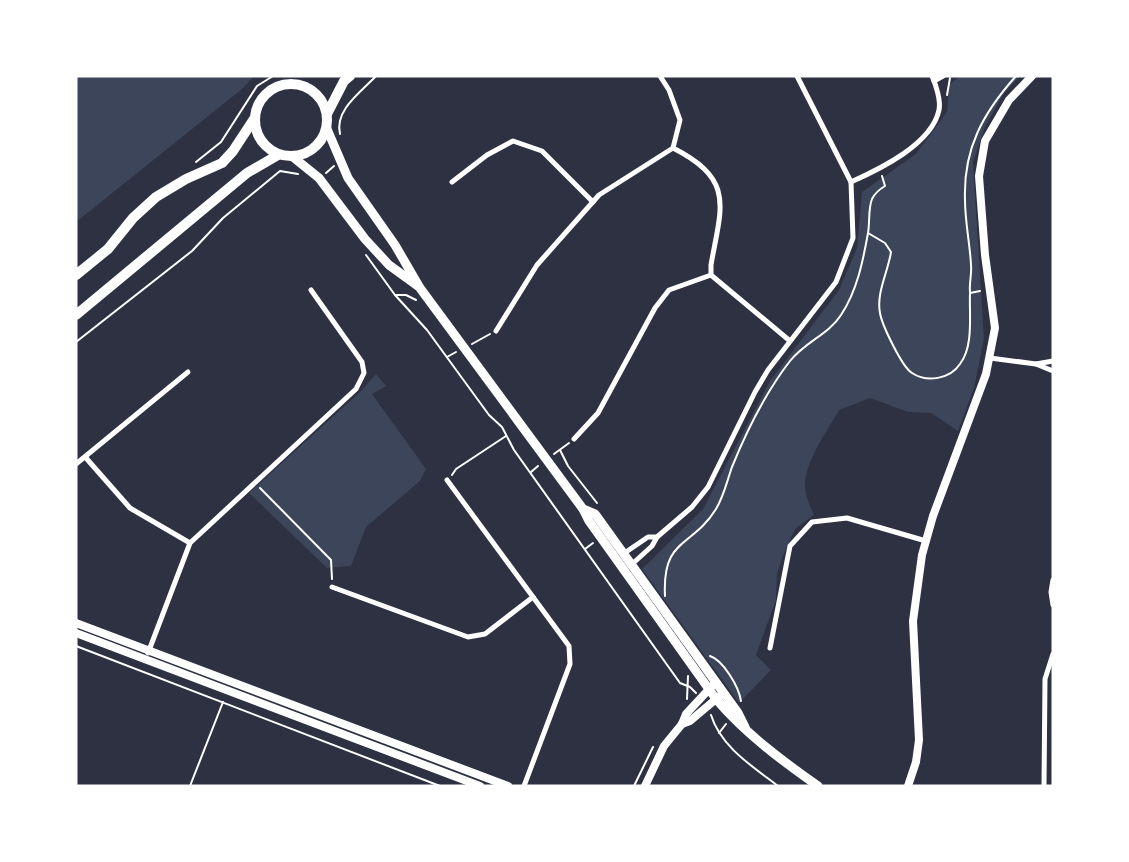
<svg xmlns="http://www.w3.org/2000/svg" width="1129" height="862" viewBox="0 0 1129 862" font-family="Commissioner,sans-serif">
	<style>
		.green { fill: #3c4559 }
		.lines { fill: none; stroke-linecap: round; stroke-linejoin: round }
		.path { stroke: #fff; stroke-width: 2 }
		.minor { stroke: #fff; stroke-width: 5 }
		.tertiary { stroke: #fff; stroke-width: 8 }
		.secondary { stroke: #fff; stroke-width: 9 }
		.primary { stroke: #fff; stroke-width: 10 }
	</style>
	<rect width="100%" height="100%" fill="#2d3142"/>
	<g class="green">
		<polygon points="76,76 254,76 242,89 76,222"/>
		<path d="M960 76H1020L1004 93 985 127 973 162 984 339 974 388 958 431 931 413 908 412 870 398 839 410C827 432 806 459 805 485 805 495 810 506 814 515L795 529 784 553 777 574 776 600 756 655 771 670 739 703 642 569 703 509 770 381 839 290 857 248 862 192 916 154 947 112 949 85Z"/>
		<polygon points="376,374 386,386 372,394 426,469 420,481 366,527 351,566 327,568 249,493 361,391"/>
	</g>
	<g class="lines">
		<g class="path">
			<polyline points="947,95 950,78"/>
			<path d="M340 134C334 110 362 91 376 76"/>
			<polyline points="196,162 221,142 257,86 273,76"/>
			<polyline points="326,173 334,166"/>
			<path d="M868 233 885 243 891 252C888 272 876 293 880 313 882 325 902 367 912 373 927 383 950 379 960 364 974 346 969 314 970 293L980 291"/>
			<polyline points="366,255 395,295 427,330 489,415 502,427 514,450 680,683 690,687 696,693"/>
			<path d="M970 292C969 283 972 274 971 265 970 244 965 222 965 200 963 149 983 113 1016 76"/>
			<polyline points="395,295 406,295 416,300"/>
			<polyline points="76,342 192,251 223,218 280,171 298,174"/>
			<polyline points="472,344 490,334"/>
			<polyline points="447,357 456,352"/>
			<polyline points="560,450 568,466 597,503"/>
			<polyline points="554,454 569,443"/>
			<polyline points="531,472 538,466"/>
			<polyline points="452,475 456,469 506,436"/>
			<polyline points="260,488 331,560 332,579"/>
			<polyline points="585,549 593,543"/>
			<path d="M665 596C662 537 692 548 716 509 724 496 727 481 732 467 747 430 766 392 790 361 805 342 829 334 841 315 857 291 863 261 868 233 870 222 868 209 872 199 875 193 880 189 885 186L882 176"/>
			<polyline points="76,646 440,786"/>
			<path d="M710 656C723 660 739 687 741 701"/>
			<polyline points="687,699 688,676"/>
			<path d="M711 715C721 747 752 766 778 786"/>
			<polyline points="719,733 726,724"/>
			<polyline points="190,786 223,702"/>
			<polyline points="634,786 653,747"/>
		</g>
		<g class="minor">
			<polyline points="660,76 669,90 680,120 673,148"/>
			<polyline points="934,81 943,76"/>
			<polyline points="452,182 487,155 513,141 542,151 593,202"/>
			<path d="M851 182C880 169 932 144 939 110 941 101 936 85 932 76"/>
			<path d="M496 331 537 265 599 195 673 148C736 180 721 207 711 265V275"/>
			<polyline points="990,358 1036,364 1053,371"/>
			<polyline points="1036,364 1053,361"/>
			<polyline points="574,439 598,413 655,308 669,290 711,275 790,341"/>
			<polyline points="86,458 130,508 190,543"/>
			<polyline points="76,464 188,372"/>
			<polyline points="447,480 569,646 570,664 524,786"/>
			<polyline points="623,554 648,537 657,537"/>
			<polyline points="630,566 652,546 657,537 692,507 708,487 755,392 768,370 836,282 853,238 851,182 797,76"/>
			<polyline points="1053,580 1051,592 1053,605"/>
			<polyline points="332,587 468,637 485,634 533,597"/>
			<polyline points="770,648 790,546 812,522 847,518 926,541"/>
			<polyline points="148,653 190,543 356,389 364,373 362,362 311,290"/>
			<polyline points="1044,786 1045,679 1053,654"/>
		</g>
		<g class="tertiary">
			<polyline points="76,623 508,786"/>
			<polyline points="76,633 480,786"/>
			<polyline points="682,724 690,721 722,694"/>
			<polyline points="645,786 664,746 682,724 686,714 713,685"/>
			<polyline points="908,786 916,762 919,740 913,621 922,555 933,516 986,374 995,328 985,255 979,176 985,141 1009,100 1032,76"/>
		</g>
		<g class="secondary">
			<path d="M327 129 348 178 395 245 420 288 583 509 589 521 716 699C745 733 781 760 818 786"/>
			<polyline points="293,157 319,178 365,239 389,265 418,286"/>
			<polyline points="583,509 595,514 738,713 745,727"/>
		</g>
		<g class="primary">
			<circle cx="291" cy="120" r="36"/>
			<polyline points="327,114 344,81 350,76"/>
			<polyline points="76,275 108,249 133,218 156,197 186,179 222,163 233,151 254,119"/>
			<polyline points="76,315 247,173 278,155"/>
		</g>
	</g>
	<rect width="1129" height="862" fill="none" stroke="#ffffff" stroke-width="155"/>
</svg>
